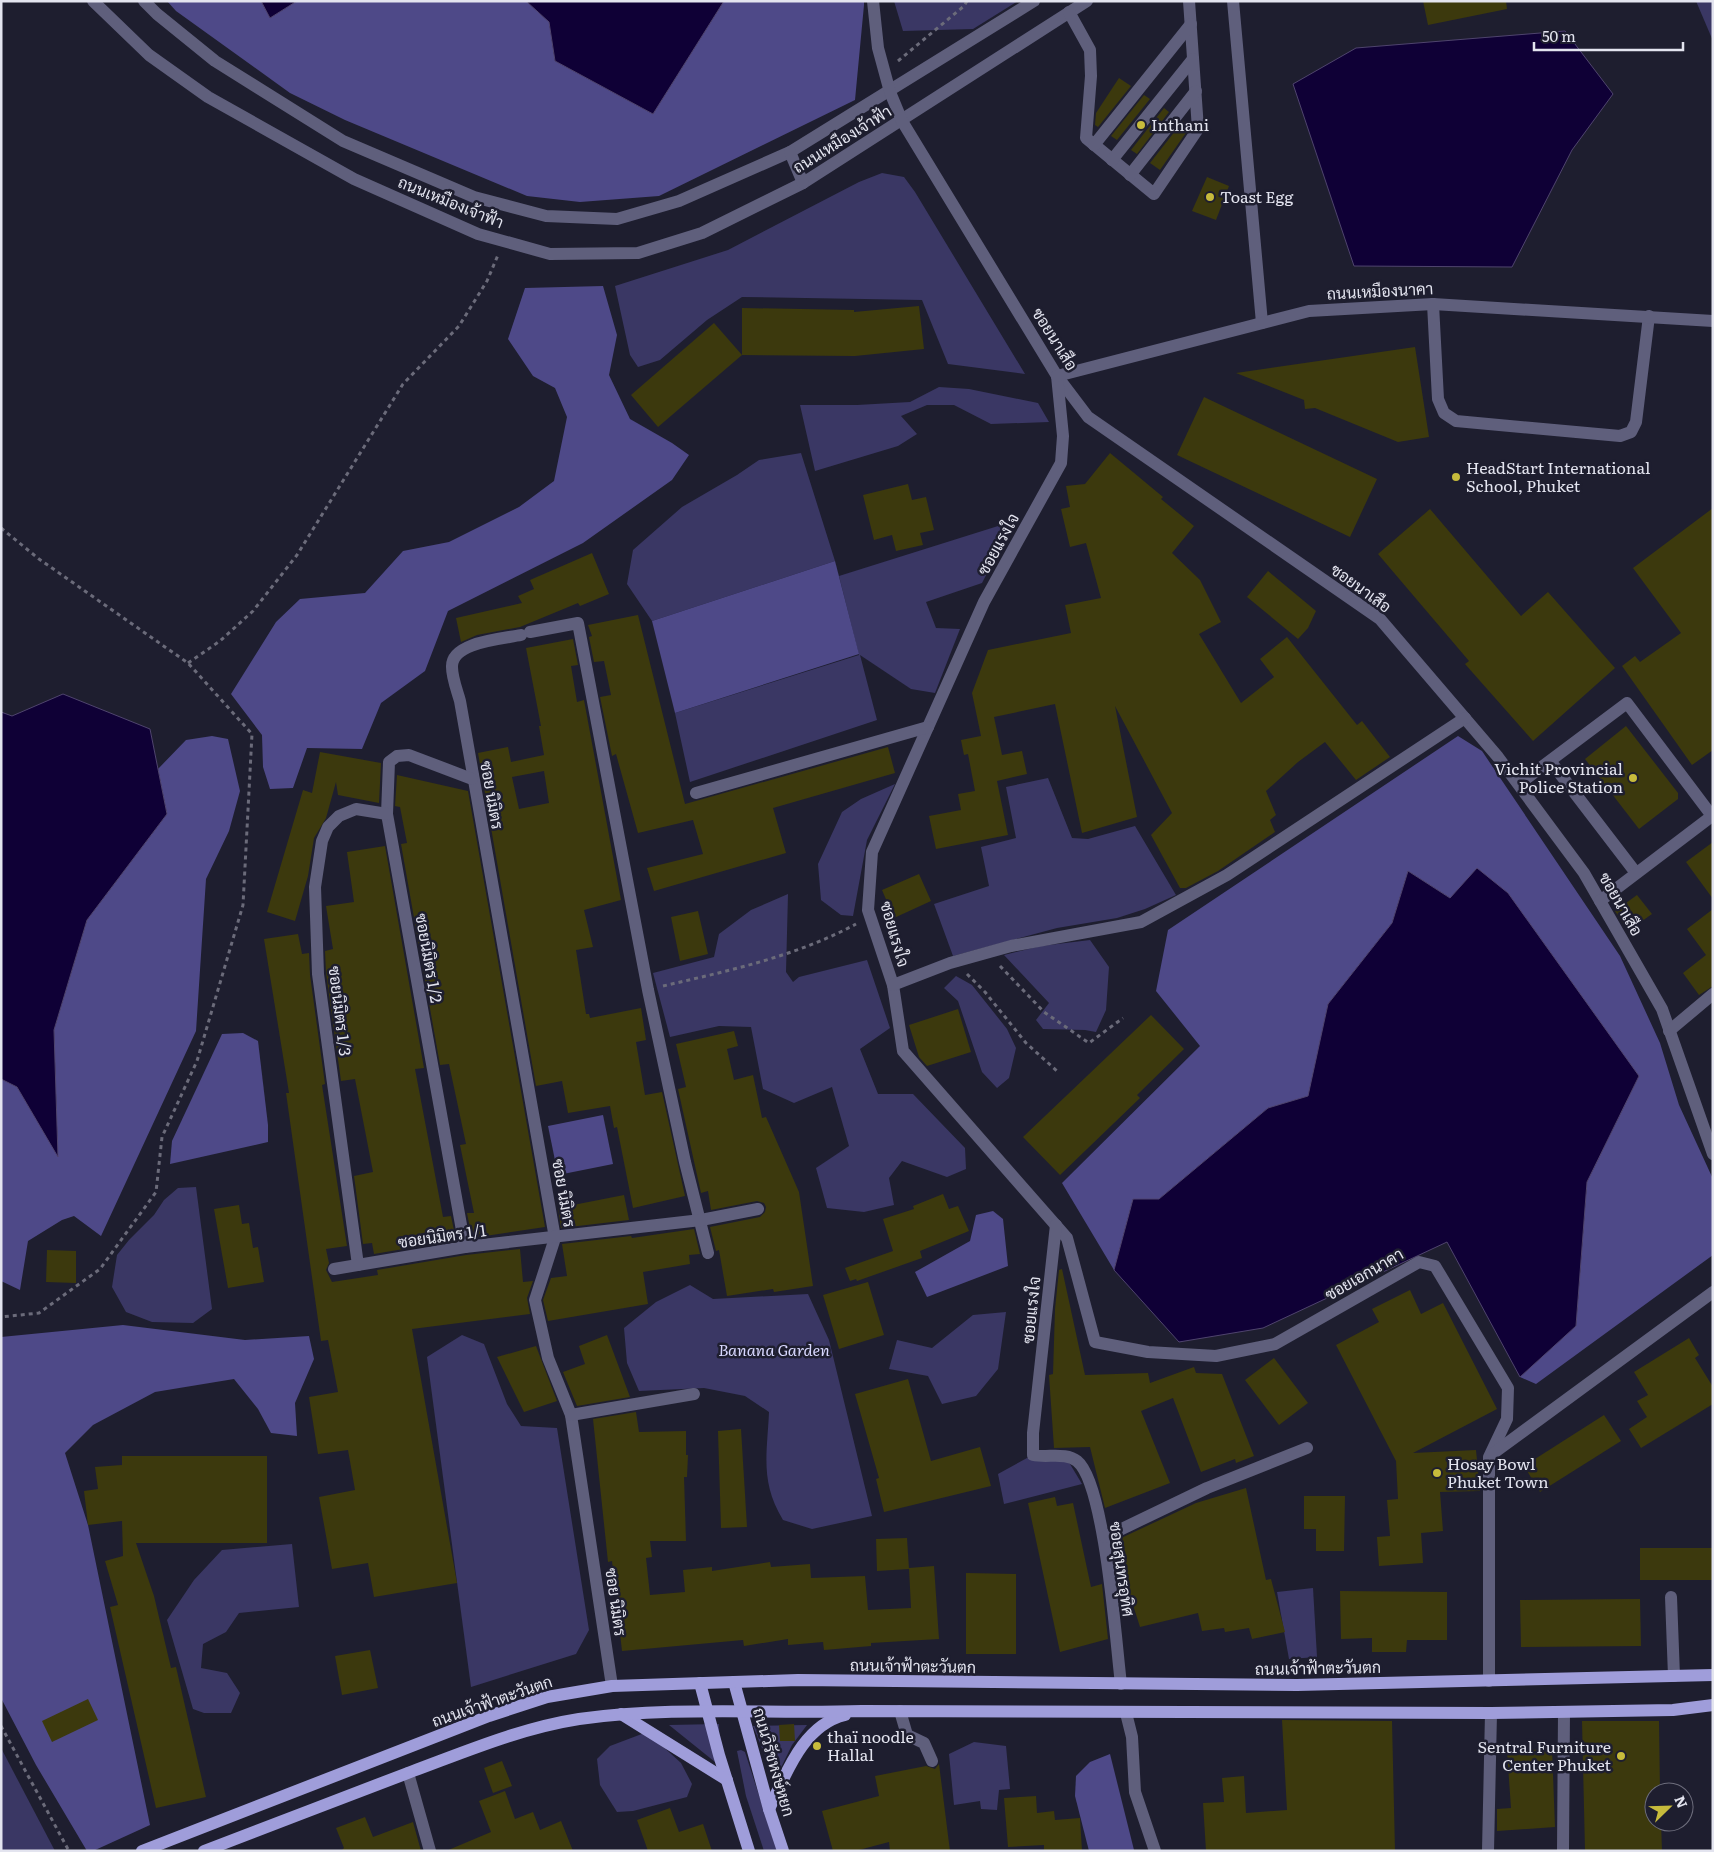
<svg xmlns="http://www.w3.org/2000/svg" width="1714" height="1852" viewBox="0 0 1714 1852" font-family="Literata,Sarabun,serif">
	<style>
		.green { fill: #3a3764 }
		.forest { fill: #4e4988 }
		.water { fill: #0f0036; stroke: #4f446e }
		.building { fill: #3c390d; fill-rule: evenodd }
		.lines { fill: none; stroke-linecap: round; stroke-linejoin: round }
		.path { stroke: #6b6b7a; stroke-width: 3; stroke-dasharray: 4 4; stroke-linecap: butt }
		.minor { stroke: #5f5f7c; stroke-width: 12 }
		.major { stroke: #9f9dda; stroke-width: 12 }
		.poi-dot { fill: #c7bb3c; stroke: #1e1e2f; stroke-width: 2 }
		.labels { text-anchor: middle; stroke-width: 5; stroke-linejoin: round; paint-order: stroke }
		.poi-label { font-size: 16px; fill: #e3e4ef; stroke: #1e1e2f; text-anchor: start }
		.street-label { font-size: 16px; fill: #e3e4ef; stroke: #1e1e2f }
		.park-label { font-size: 16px; font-style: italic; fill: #d7d7fe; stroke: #1e1e2f }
	</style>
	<rect width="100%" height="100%" fill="#1e1e2f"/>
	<g class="green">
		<polygon points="894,1 1018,1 973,29 903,31"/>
		<polygon points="1696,1 1713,1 1713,41"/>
		<polygon points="882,173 904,177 915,192 1025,374 948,364 922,300 742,297 707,320 660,360 638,367 630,355 615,286 728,250 859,182"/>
		<polygon points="939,387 969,389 1038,403 1049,422 991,424 954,405 927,405 901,416 917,434 898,446 815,471 800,405 857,405 910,402"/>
		<polygon points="801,453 835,561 652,621 627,584 633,550 682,507 737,475 759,460"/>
		<polygon points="1014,521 982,583 926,602 936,628 960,629 935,693 911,689 860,655 877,720 690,782 675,713 859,655 839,576"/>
		<polygon points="1048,778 1072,838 1088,839 1135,826 1176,895 1145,909 1117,918 1057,928 953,956 934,904 989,886 981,847 1016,838 1006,787"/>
		<polygon points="895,784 867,840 853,916 841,915 821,900 818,864 842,812 861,799"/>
		<polygon points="788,894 786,972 793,982 799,977 867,960 890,1028 860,1049 878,1094 913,1094 965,1148 966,1169 947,1177 902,1161 889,1178 894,1205 864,1212 827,1208 816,1168 849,1146 832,1087 794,1103 763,1089 751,1027 719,1026 670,1037 653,973 714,957 719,934 751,910"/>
		<polygon points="1090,940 1109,967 1106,1010 1096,1032 1085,1030 1043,1029 1036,1020 1049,1003 1004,955 1041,946"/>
		<polygon points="956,976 972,985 1007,1029 1016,1048 1009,1078 997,1088 982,1072 958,1001 944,988"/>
		<polygon points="196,1187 212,1309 193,1323 152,1322 126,1312 112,1287 117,1255 129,1240 154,1215 164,1200 178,1188"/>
		<path d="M690 1285 713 1299 808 1294 829 1340 872 1516 812 1529 783 1520C760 1482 767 1455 769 1412L745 1396 704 1388 639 1391 627 1363 624 1328 656 1302Z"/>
		<polygon points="1006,1312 998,1369 976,1396 942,1404 928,1376 889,1369 897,1340 932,1348 973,1315"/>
		<polygon points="462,1335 484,1344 507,1404 521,1426 557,1428 589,1630 576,1654 471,1687 427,1357"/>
		<polygon points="1027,1458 1067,1459 1082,1484 1004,1504 998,1474"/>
		<polygon points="292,1544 299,1607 239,1613 226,1632 203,1644 201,1668 227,1673 240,1693 231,1713 204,1713 193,1709 167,1620 194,1580 222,1550"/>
		<polygon points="1313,1588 1317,1657 1289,1659 1277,1592"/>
		<polygon points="719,1724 720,1766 669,1725"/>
		<polygon points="807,1725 792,1745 775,1780 753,1726"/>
		<polygon points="647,1732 681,1763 692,1784 687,1797 633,1811 617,1812 600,1785 597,1759 610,1746"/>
		<polygon points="974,1742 1006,1746 1010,1789 999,1790 997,1810 981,1809 980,1801 954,1805 949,1754"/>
		<polygon points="1,1748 55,1851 1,1851"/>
		<polygon points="741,1750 745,1752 777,1851 764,1851 746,1796 737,1751"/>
	</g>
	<g class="forest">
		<polygon points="167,1 261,1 270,18 297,1 526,1 549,22 555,61 653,114 724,1 864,1 864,5 855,100 659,196 580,202 527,196 345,120 290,93 176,11"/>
		<polygon points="603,286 617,335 609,375 630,419 672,443 689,455 672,480 583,543 448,611 425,671 381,703 362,749 307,748 293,788 270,789 263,767 262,735 231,694 276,622 300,599 365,593 403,551 449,542 519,507 554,481 567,417 555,388 533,376 508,339 525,288"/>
		<polygon points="835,561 859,654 675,713 652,621"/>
		<polygon points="212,736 228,739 240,791 229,831 206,879 196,1031 101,1236 74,1216 62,1220 28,1241 20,1290 1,1281 1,1079 17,1087 58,1156 54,1030 87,920 167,814 158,769 186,740"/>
		<polygon points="1458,736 1482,751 1620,956 1660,1043 1679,1105 1713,1179 1713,1255 1536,1384 1520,1377 1576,1326 1587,1182 1639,1076 1450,898 1408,871 1392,923 1328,1004 1309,1096 1268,1108 1159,1199 1133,1199 1114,1270 1062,1183 1200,1046 1156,991 1168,930"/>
		<polygon points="243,1033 258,1041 268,1125 268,1142 170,1164 172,1141 222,1034"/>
		<polygon points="603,1115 613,1164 558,1175 548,1126"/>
		<polygon points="993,1211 1003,1219 1008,1266 927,1297 915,1272 970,1241 976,1215"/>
		<polygon points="123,1325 245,1340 309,1336 314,1359 295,1403 297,1436 271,1433 258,1409 234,1379 155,1392 93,1425 65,1453 88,1525 150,1825 93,1851 87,1851 36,1765 1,1698 1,1337"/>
		<polygon points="1110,1754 1134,1850 1089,1851 1075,1796 1076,1776 1090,1762"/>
	</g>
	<g class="water">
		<polygon points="261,1 297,1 270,18"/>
		<polygon points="526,1 724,1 653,114 555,61 549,22"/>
		<polygon points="1565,31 1613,94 1572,150 1512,267 1354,266 1293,84 1356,48"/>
		<polygon points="63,694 150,729 167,814 87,920 54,1030 58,1157 17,1087 1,1079 1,712 12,716"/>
		<polygon points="1477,868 1508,893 1639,1076 1587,1182 1576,1326 1520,1377 1447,1242 1263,1328 1179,1342 1114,1270 1133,1199 1159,1199 1268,1108 1308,1096 1328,1004 1392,923 1408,871 1450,898"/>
	</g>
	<g class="building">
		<polygon points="1423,1 1506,1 1507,9 1428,25"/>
		<polygon points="1119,78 1131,86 1098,127 1095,125 1096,113"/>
		<polygon points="1144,95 1150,99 1117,140 1111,136"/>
		<polygon points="1164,108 1169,112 1137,154 1131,150"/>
		<polygon points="1183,121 1190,127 1160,170 1150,163"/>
		<polygon points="1207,177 1229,186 1216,220 1192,211"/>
		<polygon points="919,306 924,349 855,356 742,355 742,308 854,310 854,312"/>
		<polygon points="714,323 742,355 658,427 631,395"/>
		<polygon points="1415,347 1429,437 1398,442 1315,408 1305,409 1304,400 1236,373"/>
		<polygon points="1204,397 1377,479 1350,537 1177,455"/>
		<polygon points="1110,453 1163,497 1161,499 1194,526 1172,553 1200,580 1221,622 1199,634 1241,703 1274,677 1260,659 1287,637 1357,725 1362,721 1390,757 1356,780 1325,742 1298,762 1266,791 1276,815 1270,820 1275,832 1218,871 1186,888 1180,888 1151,835 1172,813 1115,706 1137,817 1082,833 1055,704 994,717 1002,755 1022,751 1027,774 997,781 1008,835 936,849 929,816 961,810 958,794 975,791 968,754 964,755 961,740 981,736 972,693 988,650 1071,633 1065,605 1101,598 1086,543 1070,547 1061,509 1070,507 1066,486 1085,484"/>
		<polygon points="908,484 912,500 926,497 934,530 920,533 923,545 896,551 892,535 874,540 863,495"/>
		<polygon points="1713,508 1713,750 1692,765 1622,666 1635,656 1640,662 1681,633 1633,568"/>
		<polygon points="1430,509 1521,616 1548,592 1615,668 1533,741 1465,664 1469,661 1378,554"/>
		<polygon points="592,553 609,594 580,606 578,603 520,627 477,635 461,642 456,618 522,603 518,596 534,589 530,580"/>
		<polygon points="1268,571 1316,611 1308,628 1298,639 1247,597"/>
		<polygon points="638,615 685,804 888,747 895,773 773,808 786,853 654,891 647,868 703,854 693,820 638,833 616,754 612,756 600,697 611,695 604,661 594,662 589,637 592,636 588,625"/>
		<path d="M573 639 578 665 571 666 577 702 584 700 621 900 584 910 593 947 576 950 586 1014H589L590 1018 641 1008 646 1040 636 1042 645 1095 662 1092 685 1196 633 1208 617 1127 614 1128 610 1106 568 1113 562 1081 536 1086 478 753 508 747 511 762 544 755 539 726H541L526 648ZM544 771 549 803 519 809 512 777Z"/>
		<polygon points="1626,726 1678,793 1678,799 1639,829 1585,759"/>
		<polygon points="320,752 381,763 379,803 338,795 336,782 326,818 314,838 308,876 295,921 267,912 303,790 312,793"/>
		<polygon points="397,775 468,791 545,1227 472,1238 467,1213 474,1213 460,1145 466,1144 449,1064 440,1065 401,844 407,843 400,807 395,806"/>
		<polygon points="1713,842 1713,899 1686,862"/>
		<polygon points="385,846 424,1068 415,1069 443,1217 451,1216 456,1240 374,1254 372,1243 363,1244 354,1176 373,1172 355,1079 341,1081 326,973 325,951 333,949 326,906 354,902 347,852"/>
		<polygon points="919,874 931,901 894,918 882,890"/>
		<polygon points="1637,895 1652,914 1628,931 1615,911"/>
		<polygon points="1713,909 1713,986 1699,995 1683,973 1706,955 1687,929"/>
		<polygon points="698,911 708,954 680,961 671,917"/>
		<polygon points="298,934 302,954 309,953 310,975 325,1084 322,1085 347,1246 326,1249 329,1263 326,1270 332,1282 378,1275 377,1270 466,1255 520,1249 523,1282 533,1281 527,1298 530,1314 412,1329 457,1583 374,1597 368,1563 332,1569 319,1497 355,1490 348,1450 318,1454 309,1397 338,1392 328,1340 321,1341 286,1093 289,1093 264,939"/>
		<polygon points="958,1009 971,1052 927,1066 919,1057 909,1025"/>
		<polygon points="1151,1015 1184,1049 1137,1095 1140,1098 1060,1175 1023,1137"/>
		<polygon points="734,1031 738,1046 727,1049 734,1080 753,1075 762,1118 766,1117 799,1192 813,1286 774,1292 773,1289 727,1296 719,1250 716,1251 710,1227 760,1217 765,1212 766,1207 764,1203 757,1201 711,1210 708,1191 701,1193 678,1089 686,1087 676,1044"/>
		<polygon points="943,1194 949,1209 958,1206 969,1231 920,1251 922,1258 857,1281 856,1279 850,1281 845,1268 893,1251 883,1219 914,1209 913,1206"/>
		<polygon points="624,1195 629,1220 561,1228 558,1208"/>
		<polygon points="239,1205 242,1224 249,1223 253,1248 258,1247 264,1282 228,1288 214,1209"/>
		<polygon points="694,1229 700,1254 689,1255 690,1264 643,1272 648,1304 548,1321 543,1300 551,1278 567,1276 562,1244 631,1236 632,1238"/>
		<polygon points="47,1250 76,1251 76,1283 46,1282"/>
		<polygon points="1062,1269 1085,1375 1148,1373 1150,1383 1194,1367 1196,1373 1222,1374 1254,1456 1236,1463 1235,1459 1201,1472 1173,1398 1141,1411 1170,1483 1105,1508 1090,1447 1054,1448 1049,1375 1053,1374 1055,1309 1059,1270"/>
		<polygon points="868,1282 884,1335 839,1349 823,1295"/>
		<polygon points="1410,1290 1421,1314 1443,1303 1497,1409 1413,1453 1476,1450 1480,1491 1440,1492 1443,1531 1421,1533 1423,1563 1379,1566 1377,1537 1390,1536 1387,1500 1398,1499 1396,1461 1336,1345 1379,1322 1372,1309"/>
		<polygon points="607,1335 630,1397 577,1406 563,1372 585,1364 579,1346"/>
		<polygon points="1689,1338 1699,1355 1695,1358 1713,1387 1713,1404 1641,1448 1629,1429 1647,1417 1637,1401 1648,1395 1634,1372"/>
		<polygon points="536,1346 557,1401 524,1412 497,1357"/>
		<polygon points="1274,1358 1308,1403 1279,1425 1245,1380"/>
		<polygon points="908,1379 931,1461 980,1447 991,1486 884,1512 876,1479 879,1478 855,1394"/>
		<polygon points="636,1412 639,1432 686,1431 686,1455 688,1455 687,1477 684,1477 686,1541 650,1541 652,1557 646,1558 650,1595 685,1592 683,1570 712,1567 712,1571 770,1562 771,1567 810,1564 811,1578 865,1576 868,1610 911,1608 909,1568 934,1566 939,1639 871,1643 871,1646 824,1650 823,1642 788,1645 788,1639 744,1646 743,1640 622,1651 612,1561 608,1562 593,1419"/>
		<polygon points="1604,1415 1621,1441 1540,1492 1524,1466"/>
		<polygon points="741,1429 747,1527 721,1528 718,1431"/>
		<polygon points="122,1456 267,1456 267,1543 136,1543 154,1596 171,1668 176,1667 206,1797 156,1808 110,1607 118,1605 105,1561 123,1556 122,1521 88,1525 84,1491 98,1489 95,1467 122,1465"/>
		<polygon points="1246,1488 1266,1580 1271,1579 1285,1632 1252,1639 1249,1628 1225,1632 1224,1628 1202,1631 1198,1613 1140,1627 1121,1567 1119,1539 1196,1503"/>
		<polygon points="1304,1496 1345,1496 1344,1551 1316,1551 1316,1529 1304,1529"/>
		<polygon points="1055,1497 1057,1506 1073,1503 1091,1587 1102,1584 1108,1639 1060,1652 1028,1503"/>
		<polygon points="907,1538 909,1569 877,1571 876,1539"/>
		<rect x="1640" y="1548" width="73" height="32"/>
		<polygon points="966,1573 1016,1574 1016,1654 966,1654"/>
		<polygon points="1340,1591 1447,1592 1447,1640 1407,1640 1406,1652 1372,1652 1372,1638 1341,1639"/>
		<polygon points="1640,1599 1641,1646 1521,1647 1520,1600"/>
		<polygon points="370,1650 378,1688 342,1695 335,1656"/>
		<polygon points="88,1699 98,1720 52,1742 42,1721"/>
		<polygon points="1282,1720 1392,1721 1395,1851 1206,1851 1203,1803 1224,1802 1222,1778 1244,1776 1246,1813 1287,1810"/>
		<polygon points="1582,1721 1659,1721 1660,1792 1654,1792 1654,1822 1661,1822 1662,1851 1585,1851"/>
		<polygon points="794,1724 795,1741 780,1741 779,1725"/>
		<polygon points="1552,1749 1555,1827 1497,1831 1497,1809 1511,1808 1507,1751"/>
		<polygon points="502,1761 512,1786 493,1793 484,1768"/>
		<polygon points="939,1764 950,1851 890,1851 889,1842 855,1851 833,1851 822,1811 879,1796 875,1776 926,1766 935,1769"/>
		<polygon points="505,1791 515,1819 533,1812 540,1830 561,1821 573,1851 446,1851 491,1832 479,1801"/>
		<polygon points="1036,1796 1037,1813 1054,1811 1055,1820 1080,1818 1082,1851 1044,1851 1044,1845 1008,1847 1004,1798"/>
		<polygon points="670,1808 679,1832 703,1824 712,1851 648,1851 637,1820"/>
		<polygon points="365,1817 373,1837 413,1822 421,1851 341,1851 344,1848 336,1828"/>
	</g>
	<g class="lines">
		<g class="path">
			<polyline points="898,61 964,6 967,1"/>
			<polyline points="1,528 39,559 188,663 252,734 243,905 197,1061 162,1137 156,1192 100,1269 39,1313 1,1317"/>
			<polyline points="188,663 220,641 253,611 297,555 403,384 459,326 487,281 498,255"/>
			<polyline points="1000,966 1044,1012 1089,1043 1123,1018"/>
			<polyline points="967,974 985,992 1026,1043 1057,1071"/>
			<path d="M663 986C728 971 797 956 856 924"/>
			<polyline points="1,1726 69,1851"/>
		</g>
		<g class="minor">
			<polyline points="93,1 149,55 208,97 354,179 478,234 550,254 638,253 702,233 803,183 1087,1"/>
			<polyline points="144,1 157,14 215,61 343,141 474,197 546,216 617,219 679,201 790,152 1034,1"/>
			<polyline points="873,1 878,48 890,92 902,121 1057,376 1088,417 1380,619 1498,757 1584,873 1662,1009 1713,1154"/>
			<polyline points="1233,1 1262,323"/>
			<polyline points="1069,12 1090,50 1091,76 1086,138 1154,194 1198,129 1189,1"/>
			<polyline points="1094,145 1191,24"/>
			<polyline points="790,152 803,183"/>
			<polyline points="1112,160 1193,59"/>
			<polyline points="1130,175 1196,91"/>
			<polyline points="1433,304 1438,399 1444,413 1456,421 1620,436 1631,432 1636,422 1649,316"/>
			<polyline points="1057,376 1063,436 1061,463 984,602 872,852 868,910 893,985 903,1051 1067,1238 1095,1342 1148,1352 1216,1356 1275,1344 1419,1262 1435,1266 1508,1388 1507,1419 1489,1457 1489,1681"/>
			<polyline points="1057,376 1309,311 1433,304 1713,321"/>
			<polyline points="530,632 578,623 648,990 685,1162 708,1253"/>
			<path d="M521 635C502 639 451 642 452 667 452 678 457 690 460 701L555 1238 535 1300 548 1358 571 1415 612 1686"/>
			<polyline points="1551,762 1636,873"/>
			<polyline points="1519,784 1627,703 1712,816 1600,901"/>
			<polyline points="696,793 928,727"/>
			<polyline points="893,985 950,963 1011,946 1141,922 1227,875 1465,718"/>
			<polyline points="1669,1031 1713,994"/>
			<path d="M1056 1225 1033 1433V1455C1047 1458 1066 1452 1077 1461 1105 1483 1116 1644 1121 1684"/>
			<polyline points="465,1247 387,814 389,762 397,756 409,755 472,779"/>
			<polyline points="358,1265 318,974 315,887 322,841 328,827 339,816 356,809 387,814"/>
			<polyline points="334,1269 465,1247 701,1220 758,1209"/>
			<polyline points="571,1415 694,1394"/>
			<polyline points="1491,1455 1713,1292"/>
			<polyline points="1105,1537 1207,1488 1307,1448"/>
			<polyline points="1671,1597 1674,1676"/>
			<polyline points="900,1711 907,1735 924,1743 932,1761"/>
			<polyline points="1126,1713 1132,1737 1135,1792 1155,1851"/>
			<polyline points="408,1773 430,1851"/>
			<polyline points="1488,1851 1491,1713"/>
			<polyline points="1563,1851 1564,1712"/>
		</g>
		<g class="major">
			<polyline points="734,1682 769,1809 783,1851"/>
			<polyline points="700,1683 719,1755 749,1851"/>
			<polyline points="621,1714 727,1780"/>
			<path d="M769 1809C786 1774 803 1725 845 1715"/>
			<polyline points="142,1851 489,1716 547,1697 612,1686 798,1680 1297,1685 1713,1675"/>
			<path d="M204 1851C274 1824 343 1798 413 1771 467 1751 521 1728 579 1719 673 1706 767 1714 862 1711L1491 1713 1673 1710 1713 1705"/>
		</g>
	</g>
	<g class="poi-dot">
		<circle cx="1141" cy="125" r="5"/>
		<circle cx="1210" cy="197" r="5"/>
		<circle cx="1456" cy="477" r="5"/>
		<circle cx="1633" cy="778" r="5"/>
		<circle cx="1437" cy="1473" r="5"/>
		<circle cx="817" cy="1746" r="5"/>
		<circle cx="1621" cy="1756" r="5"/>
	</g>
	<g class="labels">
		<g class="poi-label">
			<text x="1151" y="131">Inthani</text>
			<text x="1220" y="203">Toast Egg</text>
			<text x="1466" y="474">HeadStart International<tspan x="1466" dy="18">School, Phuket</tspan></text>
			<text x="1623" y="775" text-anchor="end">Vichit Provincial<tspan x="1623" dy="18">Police Station</tspan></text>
			<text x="1447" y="1470">Hosay Bowl<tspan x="1447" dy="18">Phuket Town</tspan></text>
			<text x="827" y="1743">thaï noodle<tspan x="827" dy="18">Hallal</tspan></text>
			<text x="1611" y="1753" text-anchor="end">Sentral Furniture<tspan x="1611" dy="18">Center Phuket</tspan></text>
		</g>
		<g class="street-label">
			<text transform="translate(842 139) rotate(-32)" y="6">ถนนเหมืองเจ้าฟ้า</text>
			<text transform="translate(451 202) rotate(22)" y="6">ถนนเหมืองเจ้าฟ้า</text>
			<text transform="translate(1380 291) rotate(-3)" y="6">ถนนเหมืองนาคา</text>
			<text transform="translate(1055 339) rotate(58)" y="6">ซอยนาเสือ</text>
			<text transform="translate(998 544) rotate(-61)" y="6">ซอยแรงใจ</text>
			<text transform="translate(1361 588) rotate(36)" y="6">ซอยนาเสือ</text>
			<text transform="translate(492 795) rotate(80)" y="6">ซอย นิมิตร</text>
			<text transform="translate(1621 904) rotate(60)" y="6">ซอยนาเสือ</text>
			<text transform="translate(895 934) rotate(74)" y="6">ซอยแรงใจ</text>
			<text transform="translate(429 958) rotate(80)" y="6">ซอยนิมิตร 1/2</text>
			<text transform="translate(340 1011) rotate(83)" y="6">ซอยนิมิตร 1/3</text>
			<text transform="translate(564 1193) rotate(80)" y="6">ซอย นิมิตร</text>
			<text transform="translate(442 1236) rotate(-8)" y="6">ซอยนิมิตร 1/1</text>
			<text transform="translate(1364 1274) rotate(-30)" y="6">ซอยเอกนาคา</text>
			<text transform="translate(1031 1310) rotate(-84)" y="6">ซอยแรงใจ</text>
			<text transform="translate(1122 1569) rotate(82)" y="6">ซอยสุนทรอุทิศ</text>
			<text transform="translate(616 1602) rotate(82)" y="6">ซอย นิมิตร</text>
			<text transform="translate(913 1666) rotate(1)" y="6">ถนนเจ้าฟ้าตะวันตก</text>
			<text transform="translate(1318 1668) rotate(-1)" y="6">ถนนเจ้าฟ้าตะวันตก</text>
			<text transform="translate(492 1701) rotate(-19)" y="6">ถนนเจ้าฟ้าตะวันตก</text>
			<text transform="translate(774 1762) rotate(74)" y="6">ถนนวิรัชหงษ์หยก</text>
		</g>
		<g class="park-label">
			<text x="774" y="1356">Banana Garden</text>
		</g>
	</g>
	<rect width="1714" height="1852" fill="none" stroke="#e3e4ef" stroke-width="5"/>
	<g transform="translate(1669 1807) rotate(67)"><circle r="24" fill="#1e1e2f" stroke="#6d6d7c"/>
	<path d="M0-4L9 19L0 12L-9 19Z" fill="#c7bb3c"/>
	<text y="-8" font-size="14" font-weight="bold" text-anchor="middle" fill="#e3e4ef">N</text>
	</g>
	<path d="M1534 42v8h149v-8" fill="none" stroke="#e3e4ef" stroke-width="2.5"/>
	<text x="1542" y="42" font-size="15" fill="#e3e4ef" stroke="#1e1e2f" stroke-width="4" paint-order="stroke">50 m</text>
</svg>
